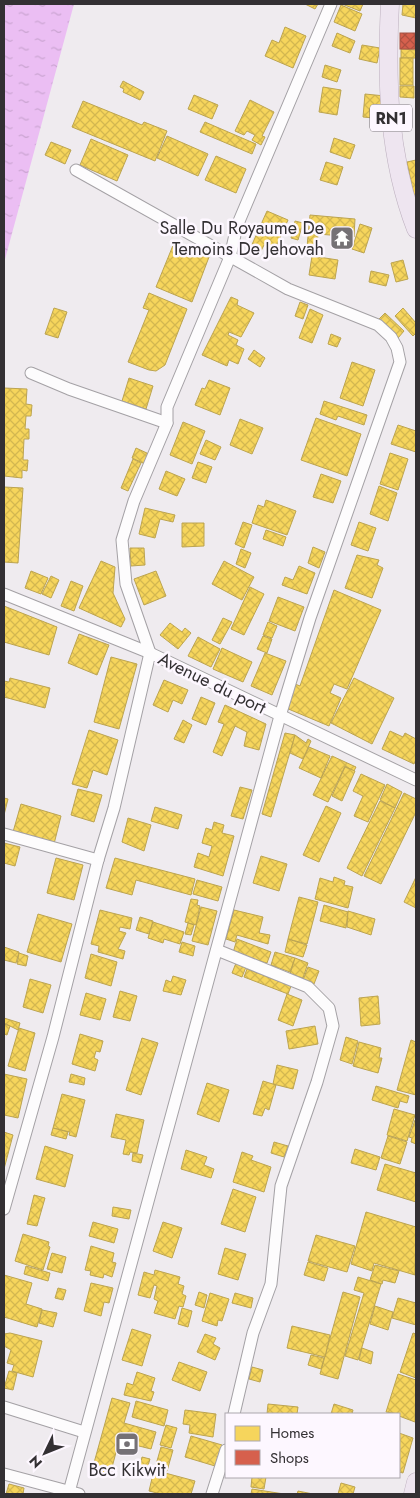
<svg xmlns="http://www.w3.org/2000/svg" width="420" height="1498" viewBox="0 0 420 1498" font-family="Jost,sans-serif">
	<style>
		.water { fill: url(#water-ripples) }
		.homes { fill: url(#homes-cross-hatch); stroke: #bca450 }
		.shops { fill: url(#shops-cross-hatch); stroke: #a55245 }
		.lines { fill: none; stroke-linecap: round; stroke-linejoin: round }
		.minor-casing { stroke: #a4a1a5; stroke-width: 13 }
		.trunk-casing { stroke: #bdb0bf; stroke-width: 19 }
		.minor { stroke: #fdfcfd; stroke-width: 11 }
		.trunk { stroke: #eee5f0; stroke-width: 18 }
		.labels { text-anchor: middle; stroke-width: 5; stroke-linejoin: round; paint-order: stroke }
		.shield { fill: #fdf7ff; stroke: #706c70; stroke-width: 1 }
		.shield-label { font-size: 16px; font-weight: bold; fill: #333033 }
		.poi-label { font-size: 18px; fill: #333033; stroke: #fdf7ff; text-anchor: end }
		.street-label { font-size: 18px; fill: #333033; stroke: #fdf7ff }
	</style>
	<defs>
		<pattern id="water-ripples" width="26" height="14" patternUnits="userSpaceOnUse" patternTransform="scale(1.25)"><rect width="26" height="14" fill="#ebbef3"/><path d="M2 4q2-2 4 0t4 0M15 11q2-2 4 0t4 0" fill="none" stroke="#caa4d1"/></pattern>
		<pattern id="homes-cross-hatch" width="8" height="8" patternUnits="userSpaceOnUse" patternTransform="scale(1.25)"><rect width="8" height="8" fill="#f6d55c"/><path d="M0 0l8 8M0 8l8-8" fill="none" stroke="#d3b750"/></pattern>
		<pattern id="shops-cross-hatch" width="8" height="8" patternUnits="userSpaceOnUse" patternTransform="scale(1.25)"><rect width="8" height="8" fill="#d6604d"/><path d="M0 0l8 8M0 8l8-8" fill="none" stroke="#ae5041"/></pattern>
	</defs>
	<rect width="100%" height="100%" fill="#efebef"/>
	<polygon class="water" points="4,4 74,4 4,263"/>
	<g class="homes">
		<polygon points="305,4 318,4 315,9"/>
		<polygon points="342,4 363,4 360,11"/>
		<polygon points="403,4 416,4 416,18 402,15"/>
		<polygon points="341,5 362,14 355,31 334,22"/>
		<polygon points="285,27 306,36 293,68 265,56 272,40 279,43"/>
		<polygon points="337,33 355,41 350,53 332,46"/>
		<polygon points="362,45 380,48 377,63 359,59"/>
		<polygon points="401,49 416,50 416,58 401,58"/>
		<rect x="400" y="58" width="13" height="27"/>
		<polygon points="325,65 341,70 337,82 322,77"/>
		<polygon points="123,81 144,92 140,100 123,92 124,89 120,87"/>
		<polygon points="400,86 414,86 414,98 400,97"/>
		<polygon points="323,87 341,90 337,115 319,112"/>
		<polygon points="365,94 385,96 383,119 363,117"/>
		<polygon points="194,95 218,105 212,119 188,109"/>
		<polygon points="250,100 274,112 262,136 265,137 261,145 252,140 255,135 247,131 244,135 235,131"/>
		<polygon points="83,101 142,125 144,122 167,131 155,161 72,127"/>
		<polygon points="205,122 256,144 252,154 200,132"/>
		<polygon points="167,136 208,154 198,176 157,158"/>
		<polygon points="334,138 355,145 350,159 330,152"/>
		<polygon points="91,139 128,155 117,181 80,165"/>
		<polygon points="51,142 71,150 65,164 45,155"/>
		<polygon points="216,156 246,169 236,193 205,180"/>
		<polygon points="416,160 416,205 407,162"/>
		<polygon points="326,162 343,167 337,185 320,180"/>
		<polygon points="267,211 288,220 275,249 264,245 260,253 250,249"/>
		<polygon points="310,215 355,219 354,237 318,234 317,248 307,247"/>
		<polygon points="295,221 303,223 298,240 291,238"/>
		<polygon points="360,224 372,228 364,253 352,249"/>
		<polygon points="174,243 209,257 192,302 156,287"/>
		<polygon points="312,256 338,260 335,279 309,275"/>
		<polygon points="403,260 408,279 396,282 391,263"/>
		<polygon points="371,271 389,275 386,286 369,282"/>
		<polygon points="149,293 187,309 165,365 156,371 149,370 128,362 149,310 143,308"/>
		<polygon points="231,297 238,300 237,305 254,313 241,337 229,332 228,335 238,340 236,345 244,349 238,364 229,360 227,366 202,355"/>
		<polygon points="300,302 308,305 303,319 295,316"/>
		<polygon points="54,308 67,312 58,338 45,334"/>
		<polygon points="403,308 416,323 416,333 413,336 395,316"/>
		<polygon points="310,309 323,315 312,343 299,338"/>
		<polygon points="385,313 404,331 398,338 378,320"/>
		<polygon points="331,334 341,338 337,347 328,344"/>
		<polygon points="254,350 265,358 260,367 248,359"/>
		<polygon points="352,362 375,370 363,406 340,398"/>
		<polygon points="129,378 153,386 146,409 122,401"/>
		<polygon points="209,380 230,388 220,415 195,405 202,388 205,389"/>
		<polygon points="4,388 27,389 26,404 32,405 31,416 26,416 25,429 29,429 29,439 24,439 23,460 28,460 27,471 22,470 22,478 4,476"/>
		<polygon points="324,401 367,415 364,425 338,416 336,420 320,414"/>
		<polygon points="316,418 361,434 347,476 301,460"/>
		<polygon points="240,419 263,428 252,454 230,445"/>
		<polygon points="183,422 205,431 192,464 170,455"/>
		<polygon points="398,425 416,431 416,452 391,444"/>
		<polygon points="206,440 221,447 215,460 200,454"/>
		<polygon points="136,448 149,454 145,464 132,458"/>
		<polygon points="390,453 408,459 398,490 380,484"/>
		<polygon points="133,459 141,463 128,491 121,488"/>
		<polygon points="198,462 212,467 206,483 192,478"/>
		<polygon points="166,471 185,479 177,496 159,489"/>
		<polygon points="321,474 341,481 333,503 313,497"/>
		<polygon points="379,486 397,493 388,521 370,514"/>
		<polygon points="4,487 23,488 18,563 4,562"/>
		<polygon points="266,500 296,511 287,535 252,523 258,505 264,507"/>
		<polygon points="145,508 175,515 173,522 160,519 155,538 139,534"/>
		<polygon points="243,522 252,525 244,548 235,544"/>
		<polygon points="359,522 376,528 368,551 351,545"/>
		<polygon points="182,523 204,523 204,546 182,547"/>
		<polygon points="266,530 286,537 283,546 263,539"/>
		<polygon points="313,547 325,552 319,568 308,563"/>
		<polygon points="130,548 144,548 145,565 131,566"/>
		<polygon points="241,549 251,553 245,568 236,564"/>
		<polygon points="357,555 379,560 377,565 383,568 372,598 345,588"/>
		<polygon points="101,561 115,567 113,593 125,619 121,627 79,608"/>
		<polygon points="224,561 254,577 242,600 212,584"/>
		<polygon points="299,566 315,573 307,594 282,585 285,577 293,580"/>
		<polygon points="31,571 48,578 41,594 25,588"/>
		<polygon points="156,571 166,596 144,605 134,579"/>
		<polygon points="51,576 59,580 51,598 42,594"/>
		<polygon points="71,581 83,586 74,611 61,606"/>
		<polygon points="250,587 264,594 244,635 231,629"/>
		<polygon points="334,590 381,610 347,689 334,684 330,693 341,698 329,726 286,708 295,684 300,686"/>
		<polygon points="278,597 304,607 295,631 269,621"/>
		<polygon points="4,606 57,627 49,655 4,642"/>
		<polygon points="223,618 232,622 220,644 212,640"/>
		<polygon points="268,622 277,626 272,638 263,635"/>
		<polygon points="170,623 182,632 185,628 191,633 178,649 160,635"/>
		<polygon points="79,634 109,645 97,675 68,663"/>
		<polygon points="263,636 272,639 267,653 257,649"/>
		<polygon points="198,637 220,649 211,667 188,656"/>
		<polygon points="222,648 252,662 243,682 213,669"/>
		<polygon points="265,653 286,661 272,695 251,686"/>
		<polygon points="111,657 137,664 119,729 94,722"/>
		<polygon points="10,678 50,688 45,708 4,697 4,681 9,682"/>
		<polygon points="354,678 394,698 372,744 331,723"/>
		<polygon points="164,680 188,690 182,704 173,700 168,712 153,705"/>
		<polygon points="201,697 215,703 206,725 192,719"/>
		<polygon points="225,705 266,724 259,750 244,746 247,732 235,726 222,756 213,752 224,724 218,722"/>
		<polygon points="183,720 192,725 184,743 174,739"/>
		<polygon points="89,730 118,740 107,775 93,770 87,788 72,784"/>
		<polygon points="390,731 403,737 405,733 416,739 416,759 414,764 382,749"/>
		<polygon points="285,733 295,735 271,817 262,814"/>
		<polygon points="295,735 306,743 308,739 311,741 303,759 290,753"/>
		<polygon points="309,747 330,756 321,778 299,768"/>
		<polygon points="332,756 356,767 354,771 345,766 328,802 313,795"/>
		<polygon points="345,767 355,771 342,801 332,796"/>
		<polygon points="361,774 385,785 368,822 354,816 363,796 353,791"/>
		<polygon points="387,784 402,792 395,808 380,800"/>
		<polygon points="240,787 252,790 243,819 231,816"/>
		<polygon points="78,789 102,795 94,822 71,815"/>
		<polygon points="404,793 416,799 416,812 381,884 364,876"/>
		<polygon points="4,798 8,799 4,815"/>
		<polygon points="380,801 395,808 362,876 347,868"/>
		<polygon points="21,804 61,816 54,844 13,832"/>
		<polygon points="326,806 341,813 319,862 303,855"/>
		<polygon points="155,807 182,815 178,829 151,821"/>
		<polygon points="128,818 151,825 144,851 122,842"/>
		<polygon points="214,822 224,825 222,833 234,836 223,876 194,867 198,853 209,857 212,846 202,843 206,828 212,830"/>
		<polygon points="4,843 20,847 15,866 4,863"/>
		<polygon points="261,856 287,864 279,891 253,883"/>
		<polygon points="56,858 83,865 74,900 47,893"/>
		<polygon points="115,858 195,879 191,895 136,880 132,895 106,888"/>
		<polygon points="334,877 345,881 344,885 353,887 348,908 315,899 320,878 333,882"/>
		<polygon points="416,877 416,908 404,902"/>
		<polygon points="197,880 222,887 218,901 193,894"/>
		<polygon points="299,897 318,902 307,944 288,939"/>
		<polygon points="191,899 198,900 197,905 200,906 196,925 185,922"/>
		<polygon points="324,905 348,912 346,928 320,921"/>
		<polygon points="201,907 217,911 208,945 192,941"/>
		<polygon points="100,910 132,918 130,929 120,927 119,931 126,933 118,949 125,951 123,959 98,952 99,946 91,944"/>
		<polygon points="234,910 263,917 259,933 270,935 268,944 237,935 235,942 226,939"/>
		<polygon points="348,911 375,919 371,935 347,927"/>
		<polygon points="38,914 72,924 61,962 27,952"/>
		<polygon points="140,917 153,921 149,934 136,930"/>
		<polygon points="153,922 184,932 180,944 164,939 163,943 148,938"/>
		<polygon points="188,923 194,925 191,935 185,934"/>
		<polygon points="237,939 271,952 267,963 233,953"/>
		<polygon points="288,939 307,945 303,957 285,952"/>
		<polygon points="182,942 195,946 193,956 179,952"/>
		<polygon points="4,947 19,952 16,963 4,960"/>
		<polygon points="275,952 295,958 290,972 271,965"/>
		<polygon points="19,953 28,956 26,966 17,964"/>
		<polygon points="91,954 117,962 111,986 85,978"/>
		<polygon points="295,958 308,963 303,978 290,974"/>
		<polygon points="236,963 246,967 242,977 232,973"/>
		<polygon points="308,967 319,971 314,984 303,980"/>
		<polygon points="247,969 291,986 288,994 244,977"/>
		<polygon points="173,976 186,980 181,995 163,991 166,980 171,982"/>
		<polygon points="30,979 51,985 43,1013 23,1007"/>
		<polygon points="120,991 137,996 130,1021 113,1017"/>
		<polygon points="86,993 106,999 100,1020 80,1015"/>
		<polygon points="287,994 302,1000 293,1026 278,1020"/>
		<polygon points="378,996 380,1024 361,1026 359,998"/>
		<polygon points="4,1018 20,1023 18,1030 4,1023"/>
		<polygon points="4,1024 10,1026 7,1035 4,1034"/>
		<polygon points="315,1026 318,1044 289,1049 286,1031"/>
		<polygon points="19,1028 35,1033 25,1071 8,1066"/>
		<polygon points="80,1034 103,1041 100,1052 96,1051 94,1058 98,1060 95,1071 72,1064"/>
		<polygon points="346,1037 358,1041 352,1064 340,1060"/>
		<polygon points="142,1038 158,1043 141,1095 126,1090"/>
		<polygon points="411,1040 416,1042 416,1095 397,1090"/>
		<polygon points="359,1042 381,1048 379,1058 382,1058 378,1073 353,1066"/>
		<polygon points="277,1065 298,1070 293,1089 273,1084"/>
		<polygon points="4,1074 27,1079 18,1118 4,1115"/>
		<polygon points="71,1074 85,1078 84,1085 69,1082"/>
		<polygon points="263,1081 276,1085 269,1110 265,1108 262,1116 253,1114"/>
		<polygon points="207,1083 229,1090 219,1122 197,1114"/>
		<polygon points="376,1086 409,1096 407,1103 400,1101 398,1108 372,1100"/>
		<polygon points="62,1094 85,1100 76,1137 69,1135 70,1132 53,1128"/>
		<polygon points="394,1109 415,1115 407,1141 387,1135"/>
		<polygon points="116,1114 144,1120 137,1153 130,1152 129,1155 123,1154 126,1140 111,1137"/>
		<polygon points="415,1120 416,1120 416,1144 411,1142 412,1138 409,1137"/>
		<polygon points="53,1128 68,1132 66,1139 51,1135"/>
		<polygon points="4,1132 13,1135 4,1169"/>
		<polygon points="388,1136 407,1142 400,1164 381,1158"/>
		<polygon points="274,1142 288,1146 284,1157 271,1153"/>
		<polygon points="45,1146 73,1155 65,1187 36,1179"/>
		<polygon points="355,1149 380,1157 376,1170 351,1163"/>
		<polygon points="186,1150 207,1157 204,1165 214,1169 211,1178 181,1169"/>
		<polygon points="242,1152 253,1156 251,1160 271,1167 264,1192 233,1182"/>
		<polygon points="133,1153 143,1155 141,1163 132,1161"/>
		<polygon points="385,1164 416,1173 416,1202 377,1190"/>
		<polygon points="233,1189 256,1197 245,1232 221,1224"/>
		<polygon points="34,1195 45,1198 37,1226 27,1224"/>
		<polygon points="113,1207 131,1210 129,1219 112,1216"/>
		<polygon points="366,1212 416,1227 415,1275 374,1263 372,1271 351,1264"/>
		<polygon points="93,1222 118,1229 114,1243 89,1236"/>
		<polygon points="163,1222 182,1228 172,1258 153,1251"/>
		<polygon points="23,1234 49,1242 48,1246 50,1247 43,1270 15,1261"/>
		<polygon points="316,1235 355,1246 347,1272 308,1261"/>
		<polygon points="91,1246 114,1253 112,1262 116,1263 112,1277 104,1274 103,1278 90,1275 91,1271 85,1270"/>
		<polygon points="225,1248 246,1254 238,1280 218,1274"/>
		<polygon points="52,1253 66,1257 62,1273 47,1269"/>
		<polygon points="308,1262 328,1268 324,1281 304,1275"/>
		<polygon points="375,1265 399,1271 395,1283 383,1280 382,1284 370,1280"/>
		<polygon points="26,1266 50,1273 48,1281 24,1274"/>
		<polygon points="155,1270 180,1277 178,1284 184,1286 182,1294 186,1296 183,1307 179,1306 175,1319 154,1313 158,1301 154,1299 157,1286 154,1285 150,1298 138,1295 144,1272 154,1275"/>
		<polygon points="4,1275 32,1283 26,1304 42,1309 37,1327 4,1317"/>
		<polygon points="358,1277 381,1284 358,1360 345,1356 364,1293 354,1290"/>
		<polygon points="91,1283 113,1288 109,1303 104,1302 101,1316 84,1311"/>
		<polygon points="58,1288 66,1290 63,1300 55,1298"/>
		<polygon points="199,1292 207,1295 204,1308 195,1305"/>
		<polygon points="343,1292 360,1297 338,1379 320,1374"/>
		<polygon points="210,1293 229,1299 222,1321 218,1320 217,1326 202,1321"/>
		<polygon points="235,1293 253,1298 251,1308 232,1303"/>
		<polygon points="398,1298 416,1303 416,1325 392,1318"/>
		<polygon points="375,1306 393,1312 388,1330 370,1324"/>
		<polygon points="182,1308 192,1311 188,1327 178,1324"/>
		<polygon points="42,1310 57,1313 53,1327 39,1323"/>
		<polygon points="292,1326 330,1335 325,1357 287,1348"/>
		<polygon points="132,1329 151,1335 142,1366 122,1360"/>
		<polygon points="10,1333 42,1341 33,1377 12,1371 14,1365 7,1363 11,1350 4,1346 4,1334"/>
		<polygon points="413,1333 416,1334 416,1378 400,1372"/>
		<polygon points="205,1334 216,1338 213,1344 220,1348 215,1360 197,1352"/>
		<polygon points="362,1348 373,1352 371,1364 359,1360"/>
		<polygon points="311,1355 324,1358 321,1369 308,1365"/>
		<polygon points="179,1362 207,1372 200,1391 172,1380"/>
		<polygon points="252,1367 263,1370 260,1382 249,1379"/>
		<polygon points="9,1371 17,1373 13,1390 4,1388"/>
		<polygon points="137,1372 155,1378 151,1391 154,1392 151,1401 124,1395 127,1383 133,1385"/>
		<polygon points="398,1374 416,1380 415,1422 399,1416 399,1414 386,1412"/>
		<polygon points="112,1398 130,1403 124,1423 156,1432 151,1449 119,1441 110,1475 92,1470"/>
		<polygon points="136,1401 168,1410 164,1426 132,1417"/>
		<polygon points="268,1404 298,1407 297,1414 267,1414"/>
		<polygon points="334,1404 353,1410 352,1414 331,1414"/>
		<polygon points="185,1410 216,1414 213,1437 189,1433 190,1425 183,1424"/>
		<polygon points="166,1425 177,1428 171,1448 160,1445"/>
		<polygon points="399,1433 413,1438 403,1473 399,1472"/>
		<polygon points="191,1436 222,1445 215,1466 185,1457"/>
		<polygon points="161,1447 173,1450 167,1471 155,1468"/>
		<polygon points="142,1457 150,1459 146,1472 139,1470"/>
		<polygon points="154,1470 195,1481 191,1494 161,1494 149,1491"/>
		<polygon points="252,1477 266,1477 264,1489 251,1487"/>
		<polygon points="341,1483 355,1487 353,1494 338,1494"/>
		<polygon points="9,1484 24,1488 23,1494 6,1494"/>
		<polygon points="252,1489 284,1494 251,1494"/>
		<polygon points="298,1491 313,1494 297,1494"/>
	</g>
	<rect class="shops" x="400" y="33" width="15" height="16"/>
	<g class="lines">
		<g class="minor-casing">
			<g id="minor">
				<polyline points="31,373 69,389 167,423"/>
				<polyline points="4,594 150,653 416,780"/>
				<polyline points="4,834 98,860"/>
				<polyline points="217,950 308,987 329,1008 333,1026 317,1082 281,1186 271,1284 253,1333 234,1414"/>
				<polyline points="4,1209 53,1037 98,860 114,808 150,653 126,584 122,540 134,501 167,423 167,407 230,257 237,226 331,4"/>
				<polyline points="4,1407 84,1432"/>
				<polyline points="4,1474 79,1494"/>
				<polyline points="69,1492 280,716 310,618 400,362 397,348 391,337 378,325 288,289 76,170"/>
				<polyline points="212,1494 226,1450"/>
			</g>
		</g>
		<g class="trunk-casing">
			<g id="trunk">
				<path d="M390 4C386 80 388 157 416 229"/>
				<polyline points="413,1494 416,1482"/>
			</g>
		</g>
		<use href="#minor" class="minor"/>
		<use href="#trunk" class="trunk"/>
	</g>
	<defs>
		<g id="temple-square" transform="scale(1.25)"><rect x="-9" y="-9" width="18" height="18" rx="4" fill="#757175" stroke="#fdf7ff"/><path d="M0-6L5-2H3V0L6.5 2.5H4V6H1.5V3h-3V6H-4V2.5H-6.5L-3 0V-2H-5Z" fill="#fff"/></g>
		<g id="bank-square" transform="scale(1.25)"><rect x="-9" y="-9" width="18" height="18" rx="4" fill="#757175" stroke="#fdf7ff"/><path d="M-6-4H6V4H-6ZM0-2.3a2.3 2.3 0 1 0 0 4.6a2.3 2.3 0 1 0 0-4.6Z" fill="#fff"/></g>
	</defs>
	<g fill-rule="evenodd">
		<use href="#temple-square" x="342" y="238"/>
		<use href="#bank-square" x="127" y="1444"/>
	</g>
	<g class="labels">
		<rect class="shield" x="370" y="104.5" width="42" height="27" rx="4"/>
		<g class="shield-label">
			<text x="391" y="124">RN1</text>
		</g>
		<g class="poi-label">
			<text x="324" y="234">Salle Du Royaume De<tspan x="324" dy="21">Temoins De Jehovah</tspan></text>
			<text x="127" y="1476" text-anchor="middle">Bcc Kikwit</text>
		</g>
		<g class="street-label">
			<text transform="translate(212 683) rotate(26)" y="6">Avenue du port</text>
		</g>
	</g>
	<rect width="420" height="1498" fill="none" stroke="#333033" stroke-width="10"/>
	<rect x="225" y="1413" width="175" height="65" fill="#fdf7ff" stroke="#aca7ad"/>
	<rect x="235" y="1426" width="25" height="15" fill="#f6d55c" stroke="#aca7ad"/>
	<text x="270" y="1438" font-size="15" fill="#333033">Homes</text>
	<rect x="235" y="1450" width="25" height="15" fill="#d6604d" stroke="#aca7ad"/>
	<text x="270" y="1463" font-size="15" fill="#333033">Shops</text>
	<g transform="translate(45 1453) rotate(227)" stroke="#fdf7ff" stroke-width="4" paint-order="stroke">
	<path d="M0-4L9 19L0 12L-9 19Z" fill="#333033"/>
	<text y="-8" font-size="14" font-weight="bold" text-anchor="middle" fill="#333033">N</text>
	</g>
</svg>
